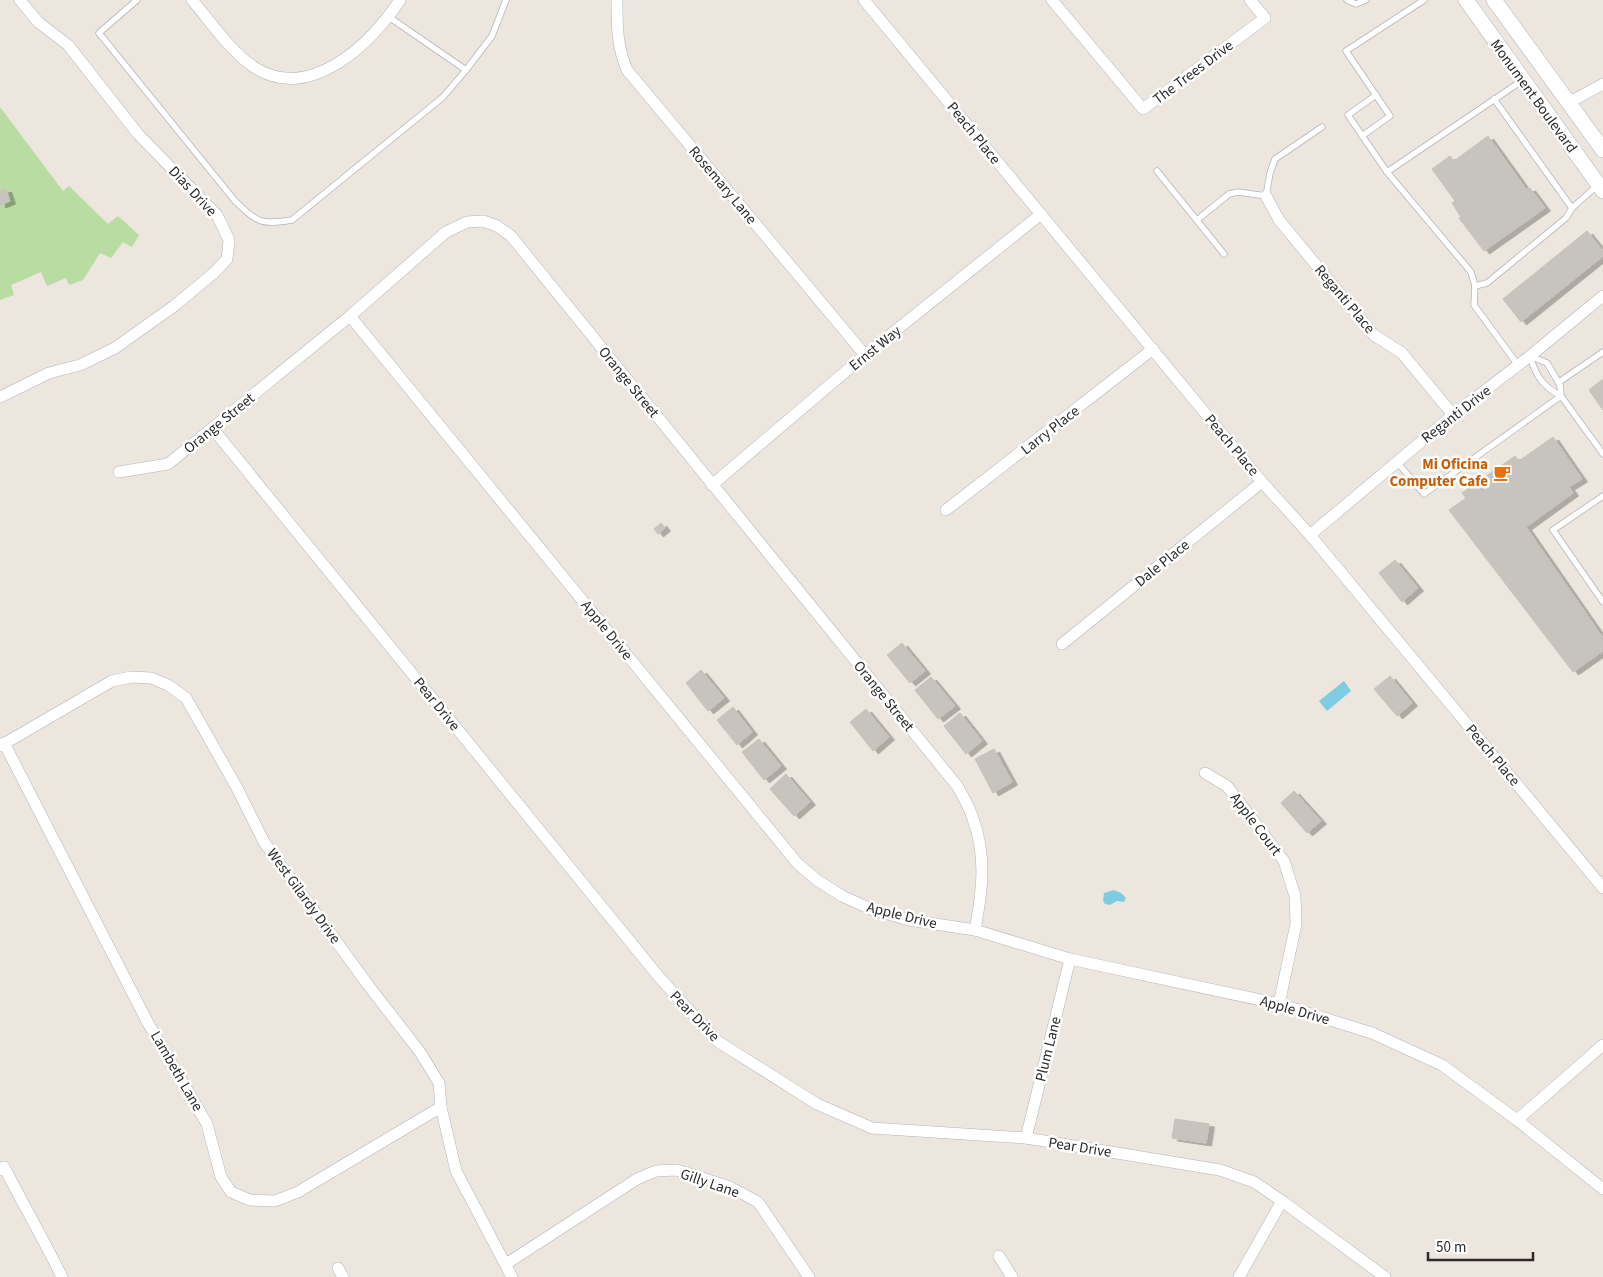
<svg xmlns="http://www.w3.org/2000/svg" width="1603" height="1277" viewBox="0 0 1603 1277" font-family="'Source Sans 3',sans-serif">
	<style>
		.green { fill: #b8dca2 }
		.water { fill: #7ecce2 }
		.building { fill: #c7c3be; stroke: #c7c1b9; filter: url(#shadow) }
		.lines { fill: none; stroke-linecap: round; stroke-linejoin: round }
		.service-casing { stroke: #b3b5bd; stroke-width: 7 }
		.minor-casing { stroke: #b3b5bd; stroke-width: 12 }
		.secondary-casing { stroke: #b3b5bd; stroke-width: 16 }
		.service { stroke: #fff; stroke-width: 5.5 }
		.minor { stroke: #fff; stroke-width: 11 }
		.secondary { stroke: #fff; stroke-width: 15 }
		.labels { text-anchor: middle; stroke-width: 5; stroke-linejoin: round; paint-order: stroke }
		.street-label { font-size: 15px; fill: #2b2b2b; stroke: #fff }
		.food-label { font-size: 15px; font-weight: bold; fill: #c56008; stroke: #fff; text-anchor: end }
	</style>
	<defs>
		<filter id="shadow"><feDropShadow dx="5.5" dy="3" stdDeviation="0" flood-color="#0004"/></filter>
	</defs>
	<rect width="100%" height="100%" fill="#ece6df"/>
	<polygon class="green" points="0,107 63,191 69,186 108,224 118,216 139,235 132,247 123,242 111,258 100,253 83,280 69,285 66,278 47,286 41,272 11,285 14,295 0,300 0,205 10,201 6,189 0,191"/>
	<g class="water">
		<polygon points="1344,681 1351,691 1327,711 1319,701"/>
		<polygon points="1114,890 1121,893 1126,898 1124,902 1117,901 1110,905 1105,904 1103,901 1104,893"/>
	</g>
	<g class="building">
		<polygon points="1488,136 1526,189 1530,188 1545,208 1484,251 1459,218 1461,217 1452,203 1455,201 1432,169 1450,156 1454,161"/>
		<polygon points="6,189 10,201 0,205 0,191"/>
		<polygon points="1587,231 1603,251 1603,256 1521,322 1503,299"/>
		<polygon points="1603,379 1603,410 1589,390"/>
		<polygon points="1553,437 1582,479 1569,487 1573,493 1526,527 1603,638 1603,651 1573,672 1449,510 1466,498 1462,493 1515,456 1519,461"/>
		<polygon points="661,523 665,528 658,534 654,529"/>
		<polygon points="1395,560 1418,588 1402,602 1379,573"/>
		<polygon points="902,643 925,671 910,683 887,655"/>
		<polygon points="701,670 724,698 708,711 686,683"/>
		<polygon points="1390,676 1412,703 1397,716 1374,689"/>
		<polygon points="931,677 955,706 938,719 915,690"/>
		<polygon points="733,707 752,732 737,745 717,720"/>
		<polygon points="866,709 889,737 873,751 850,722"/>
		<polygon points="960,713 982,741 966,754 944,726"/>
		<polygon points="759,739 781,766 764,780 742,752"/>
		<polygon points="994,749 1012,782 993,793 975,759"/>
		<polygon points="786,774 810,802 794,816 770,789"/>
		<polygon points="1294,791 1321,821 1307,833 1281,803"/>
		<polygon points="1175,1119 1209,1124 1206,1143 1172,1138"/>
	</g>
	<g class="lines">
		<g class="service-casing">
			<g id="service">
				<path d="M137 0 99 33 235 201C258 223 261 225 292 220L443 97 466 70 389 17"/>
				<polyline points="1347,0 1356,4 1366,0"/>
				<polyline points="466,70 492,36 506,0"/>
				<polyline points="1376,95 1348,115 1387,172"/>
				<polyline points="1494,99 1572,208"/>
				<polyline points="1362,136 1390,116 1346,51 1424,0"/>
				<polyline points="1157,171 1224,254"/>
				<polyline points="1197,220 1229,194 1238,192 1266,196 1270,173 1275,159 1322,127"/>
				<polyline points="1475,286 1487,283 1566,218 1572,208 1598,185"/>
				<path d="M1530 356 1547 363 1560 385 1561 396C1542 386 1536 376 1530 356Z"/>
				<polyline points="1518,365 1474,305 1475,286 1471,272 1387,172 1523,80"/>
				<polyline points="1559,382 1603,352"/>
				<polyline points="1397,462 1424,494 1561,396 1603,454"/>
				<polyline points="1603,496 1553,530 1603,602"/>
			</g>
		</g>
		<g class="minor-casing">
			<g id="minor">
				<path d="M192 0C211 22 232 54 257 69 312 101 372 43 400 0"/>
				<path d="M617 0C617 26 617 46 627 70L865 355"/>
				<polyline points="864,0 1262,482 1310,535 1603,888"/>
				<polyline points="1052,0 1143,109 1265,18 1250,0"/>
				<polyline points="1568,103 1603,84"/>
				<polyline points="1266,196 1279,220 1374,335 1402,353 1453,415"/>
				<polyline points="350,316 797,863 817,880 842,896 871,909 909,920 975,930 1070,959 1279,1004 1372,1033 1442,1065 1517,1120 1603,1189"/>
				<polyline points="0,397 49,373 80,365 115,348 174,306 215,272 227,259 229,240 217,215 138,134 68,45 38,22 20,0"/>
				<polyline points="213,429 659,977 717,1041 817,1104 872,1128 1026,1138 1220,1170 1254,1182 1282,1201 1385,1277"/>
				<path d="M119 472 168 464 350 316 446 232 467 222 483 221 497 226 511 236 958 787C963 797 970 808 973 819 987 857 982 892 975 930"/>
				<polyline points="712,485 865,355 1041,214"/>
				<polyline points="946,510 1153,349"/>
				<polyline points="1310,535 1453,415 1530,356 1603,296"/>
				<polyline points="1062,644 1262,482"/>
				<polyline points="4,743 148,1023 207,1124 221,1177 231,1192 250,1200 275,1201 298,1192 441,1107"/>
				<polyline points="0,746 112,681 131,677 151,678 168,685 186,698 236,786 264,842 368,985 420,1052 439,1083 441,1107 456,1171 512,1277"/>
				<polyline points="1205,773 1227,786 1284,861 1295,896 1296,924 1279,1004"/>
				<polyline points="1517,1120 1603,1045"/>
				<polyline points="1026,1138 1070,959"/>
				<path d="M0 1170 4 1167C23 1204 44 1240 62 1277"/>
				<polyline points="999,1256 1012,1277"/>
				<polyline points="506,1264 637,1179 656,1171 677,1170 730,1187 758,1202 809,1277"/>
				<polyline points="338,1268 343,1277"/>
				<polyline points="1239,1277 1282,1201"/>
			</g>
		</g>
		<g class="secondary-casing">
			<g id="secondary">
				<polyline points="1466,0 1603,191"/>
				<polyline points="1494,0 1603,150"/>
			</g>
		</g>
		<use href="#service" class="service"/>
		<use href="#minor" class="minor"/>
		<use href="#secondary" class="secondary"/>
	</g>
	<defs>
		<g id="cafe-bare" transform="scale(1.35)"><path d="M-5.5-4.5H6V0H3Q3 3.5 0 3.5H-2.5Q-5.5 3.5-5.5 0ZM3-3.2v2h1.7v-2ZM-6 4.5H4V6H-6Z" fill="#e8710a" stroke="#fff" stroke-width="2.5" paint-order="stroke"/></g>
	</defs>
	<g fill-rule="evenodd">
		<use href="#cafe-bare" x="1502" y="473"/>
	</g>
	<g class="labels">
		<g class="street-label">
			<text transform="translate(1193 72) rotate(-37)" y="5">The Trees Drive</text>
			<text transform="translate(1534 96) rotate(54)" y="5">Monument Boulevard</text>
			<text transform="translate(974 133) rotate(51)" y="5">Peach Place</text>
			<text transform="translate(723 185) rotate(50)" y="5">Rosemary Lane</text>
			<text transform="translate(193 191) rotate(47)" y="5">Dias Drive</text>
			<text transform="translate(1345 299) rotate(50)" y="5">Reganti Place</text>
			<text transform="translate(875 348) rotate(-39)" y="5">Ernst Way</text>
			<text transform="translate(629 382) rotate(51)" y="5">Orange Street</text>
			<text transform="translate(1456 414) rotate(-38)" y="5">Reganti Drive</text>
			<text transform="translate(219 423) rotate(-39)" y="5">Orange Street</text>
			<text transform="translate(1050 430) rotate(-38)" y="5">Larry Place</text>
			<text transform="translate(1232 445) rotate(50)" y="5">Peach Place</text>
			<text transform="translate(1162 563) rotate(-39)" y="5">Dale Place</text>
			<text transform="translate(607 630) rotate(51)" y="5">Apple Drive</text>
			<text transform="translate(884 696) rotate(51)" y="5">Orange Street</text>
			<text transform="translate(437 704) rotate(51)" y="5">Pear Drive</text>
			<text transform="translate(1493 755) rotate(50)" y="5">Peach Place</text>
			<text transform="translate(1256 824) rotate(53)" y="5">Apple Court</text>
			<text transform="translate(304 896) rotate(54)" y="5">West Gilardy Drive</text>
			<text transform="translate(902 915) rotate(14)" y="5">Apple Drive</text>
			<text transform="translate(1295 1010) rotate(16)" y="5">Apple Drive</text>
			<text transform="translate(695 1016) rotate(46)" y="5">Pear Drive</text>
			<text transform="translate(1048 1049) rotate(-76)" y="5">Plum Lane</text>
			<text transform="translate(177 1071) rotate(60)" y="5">Lambeth Lane</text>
			<text transform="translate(1080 1147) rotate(9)" y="5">Pear Drive</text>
			<text transform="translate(710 1183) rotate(19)" y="5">Gilly Lane</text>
		</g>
		<g class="food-label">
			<text x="1488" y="469">Mi Oficina<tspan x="1488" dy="17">Computer Cafe</tspan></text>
		</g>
	</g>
	<path d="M1428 1252v8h105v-8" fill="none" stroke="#2b2b2b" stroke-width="2.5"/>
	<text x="1436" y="1252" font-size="15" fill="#2b2b2b" stroke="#ffffff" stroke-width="4" paint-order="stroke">50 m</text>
</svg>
